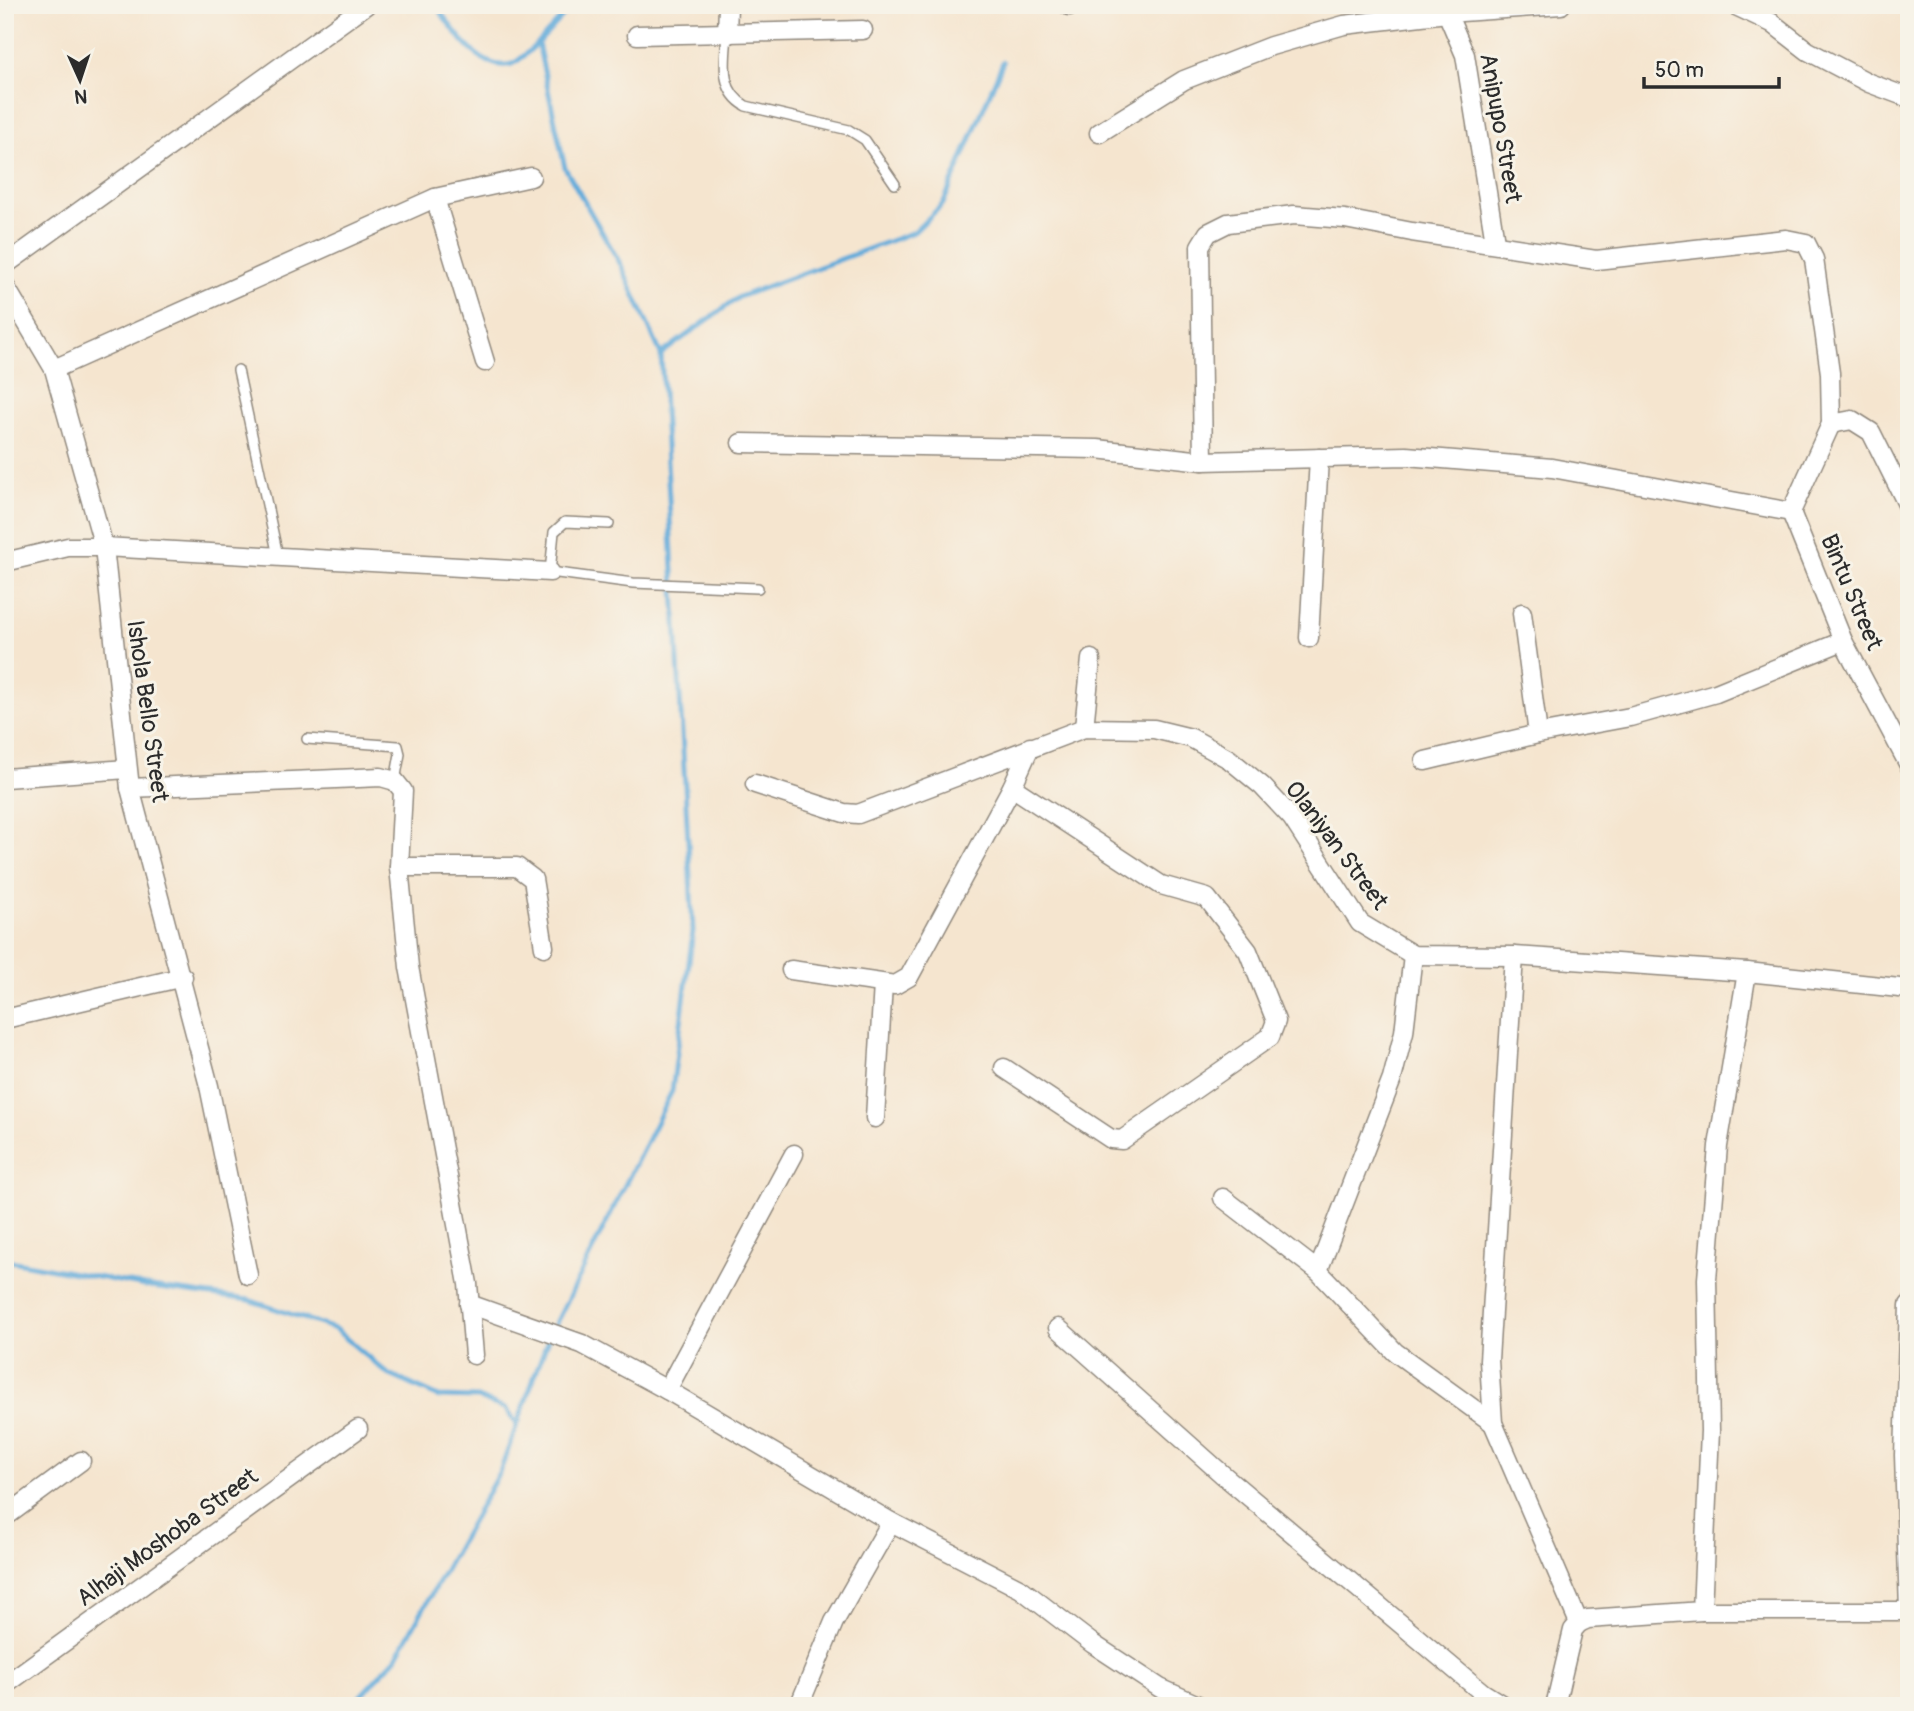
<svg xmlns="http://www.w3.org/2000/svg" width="1914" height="1711" viewBox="0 0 1914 1711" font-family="Pangolin,sans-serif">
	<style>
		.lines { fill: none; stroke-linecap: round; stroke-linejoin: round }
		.stream { stroke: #62abda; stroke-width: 5 }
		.lane-casing { stroke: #90887d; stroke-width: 12 }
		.street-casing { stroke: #90887d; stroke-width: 21 }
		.lane { stroke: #fff; stroke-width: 9 }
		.street { stroke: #fff; stroke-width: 18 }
		.labels { text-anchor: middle; stroke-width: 6; stroke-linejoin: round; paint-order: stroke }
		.street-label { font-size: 24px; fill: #2b2b2b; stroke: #f7f3e8 }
	</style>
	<rect width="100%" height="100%" fill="#f7f3e8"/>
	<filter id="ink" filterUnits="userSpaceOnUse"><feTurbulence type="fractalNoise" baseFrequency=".0143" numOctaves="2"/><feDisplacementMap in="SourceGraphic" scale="14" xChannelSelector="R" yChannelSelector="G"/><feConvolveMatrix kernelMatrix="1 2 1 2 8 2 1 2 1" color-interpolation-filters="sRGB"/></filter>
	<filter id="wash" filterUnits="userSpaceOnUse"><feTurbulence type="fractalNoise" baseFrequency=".00686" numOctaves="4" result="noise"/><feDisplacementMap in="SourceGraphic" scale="28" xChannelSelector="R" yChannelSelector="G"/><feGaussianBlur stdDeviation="1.57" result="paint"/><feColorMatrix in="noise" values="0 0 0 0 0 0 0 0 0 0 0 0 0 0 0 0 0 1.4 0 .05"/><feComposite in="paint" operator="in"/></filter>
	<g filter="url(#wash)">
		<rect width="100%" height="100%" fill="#f5e5cf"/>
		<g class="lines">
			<g class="stream">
				<path d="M435 5C452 26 479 74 512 64 520 61 531 49 538 43"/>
				<polyline points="661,354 739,297 914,232 943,204 1003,62"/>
				<polyline points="5,1260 151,1287 249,1300 335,1329 388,1374 439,1397 478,1398 506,1409 517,1424"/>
				<polyline points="351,1706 396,1658 501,1469 548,1339 672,1091 693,931 661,354 621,265 565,168 538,43 564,15 565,5"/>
			</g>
		</g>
	</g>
	<g filter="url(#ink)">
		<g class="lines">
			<g class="lane-casing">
				<g id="lane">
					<path d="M727 35C725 62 719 91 746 106L849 130 865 140 895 184"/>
					<polyline points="238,370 278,556"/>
					<polyline points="609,524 565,522 554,532 550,572 633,583 758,588"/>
					<polyline points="307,739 398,746 400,754 395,781"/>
				</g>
			</g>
			<g class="street-casing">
				<g id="street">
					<polyline points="1734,5 1772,23 1808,51 1869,83 1909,98"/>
					<polyline points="1069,6 1069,5"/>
					<polyline points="637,35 863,30"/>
					<polyline points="727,35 728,5"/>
					<polyline points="1099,133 1184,80 1271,46 1344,25 1447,13"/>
					<polyline points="435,198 485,362"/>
					<polyline points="1495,242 1465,55 1447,13 1561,5"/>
					<polyline points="5,265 366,5"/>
					<polyline points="5,286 54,369 104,547 130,788 209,1086 248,1275"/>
					<polyline points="54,369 435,198 531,177"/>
					<polyline points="1831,424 1852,420 1871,432 1909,508"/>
					<polyline points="741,443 1097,449 1203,461 1406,456 1552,468 1791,512"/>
					<polyline points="1203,461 1200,246 1208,233 1228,223 1294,215 1345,219 1412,232 1596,260 1786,239 1806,243 1814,259 1830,373 1831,424 1791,512"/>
					<polyline points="1791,512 1843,641 1909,765"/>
					<polyline points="5,562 68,547 104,547 550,572"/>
					<polyline points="1522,613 1538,734"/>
					<polyline points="1309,638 1319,458"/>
					<polyline points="1084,728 1091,659"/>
					<polyline points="1425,761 1538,734 1630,717 1716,693 1843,641"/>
					<polyline points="5,778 127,769"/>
					<polyline points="755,784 844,813 858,814 1084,728 1154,729 1191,738 1229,759 1262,786 1292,818 1360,923 1413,955 1514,956 1747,972 1909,989"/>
					<polyline points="130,788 381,777 395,781 403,791 399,867 409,967 468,1284 474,1355"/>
					<polyline points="399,867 517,867 533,879 544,947"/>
					<polyline points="1514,956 1489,1360 1493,1423 1579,1623 1573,1630 1555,1706"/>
					<polyline points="791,970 895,985 909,977 1012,787 1030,747"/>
					<polyline points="5,1019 183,977"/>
					<polyline points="1004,1068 1111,1139 1122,1140 1270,1037 1276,1021 1248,951 1207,898 1161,885 1012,787"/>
					<polyline points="875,1118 883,984"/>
					<polyline points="1223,1198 1318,1271 1395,1352 1493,1423"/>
					<polyline points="1318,1271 1392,1079 1404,1032 1413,955"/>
					<polyline points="469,1304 582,1344 667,1390 891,1522 1021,1589 1093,1644 1160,1688 1200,1706"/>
					<polyline points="1058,1328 1222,1474 1483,1693 1504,1706"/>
					<polyline points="667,1390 794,1154"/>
					<polyline points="5,1517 81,1461"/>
					<polyline points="1702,1611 1710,1431 1707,1279 1718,1146 1747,972"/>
					<polyline points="1579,1623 1588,1619 1702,1611 1909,1611 1904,1455 1909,1305"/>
					<polyline points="5,1685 358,1429"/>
					<polyline points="799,1706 834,1622 891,1522"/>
				</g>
			</g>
			<use href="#lane" class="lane"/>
			<use href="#street" class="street"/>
		</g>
	</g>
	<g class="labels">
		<g class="street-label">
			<text transform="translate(1501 128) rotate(80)" y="8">Anipupo Street</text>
			<text transform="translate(1852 592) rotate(67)" y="8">Bintu Street</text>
			<text transform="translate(148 711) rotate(82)" y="8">Ishola Bello Street</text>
			<text transform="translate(1337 845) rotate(53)" y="8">Olaniyan Street</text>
			<text transform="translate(167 1537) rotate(-36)" y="8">Alhaji Moshoba Street</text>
		</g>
	</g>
	<rect width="1914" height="1711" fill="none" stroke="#f7f3e8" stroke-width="28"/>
	<g transform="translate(80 80) rotate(177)" stroke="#f7f3e8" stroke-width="5" paint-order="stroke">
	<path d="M0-5L12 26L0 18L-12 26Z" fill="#2b2b2b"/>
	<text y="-10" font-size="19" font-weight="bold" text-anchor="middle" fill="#2b2b2b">N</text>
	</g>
	<path d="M1644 77v10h135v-10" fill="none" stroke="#2b2b2b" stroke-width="3.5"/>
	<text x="1655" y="77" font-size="21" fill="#2b2b2b" stroke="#f7f3e8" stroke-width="5" paint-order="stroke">50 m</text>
</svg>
